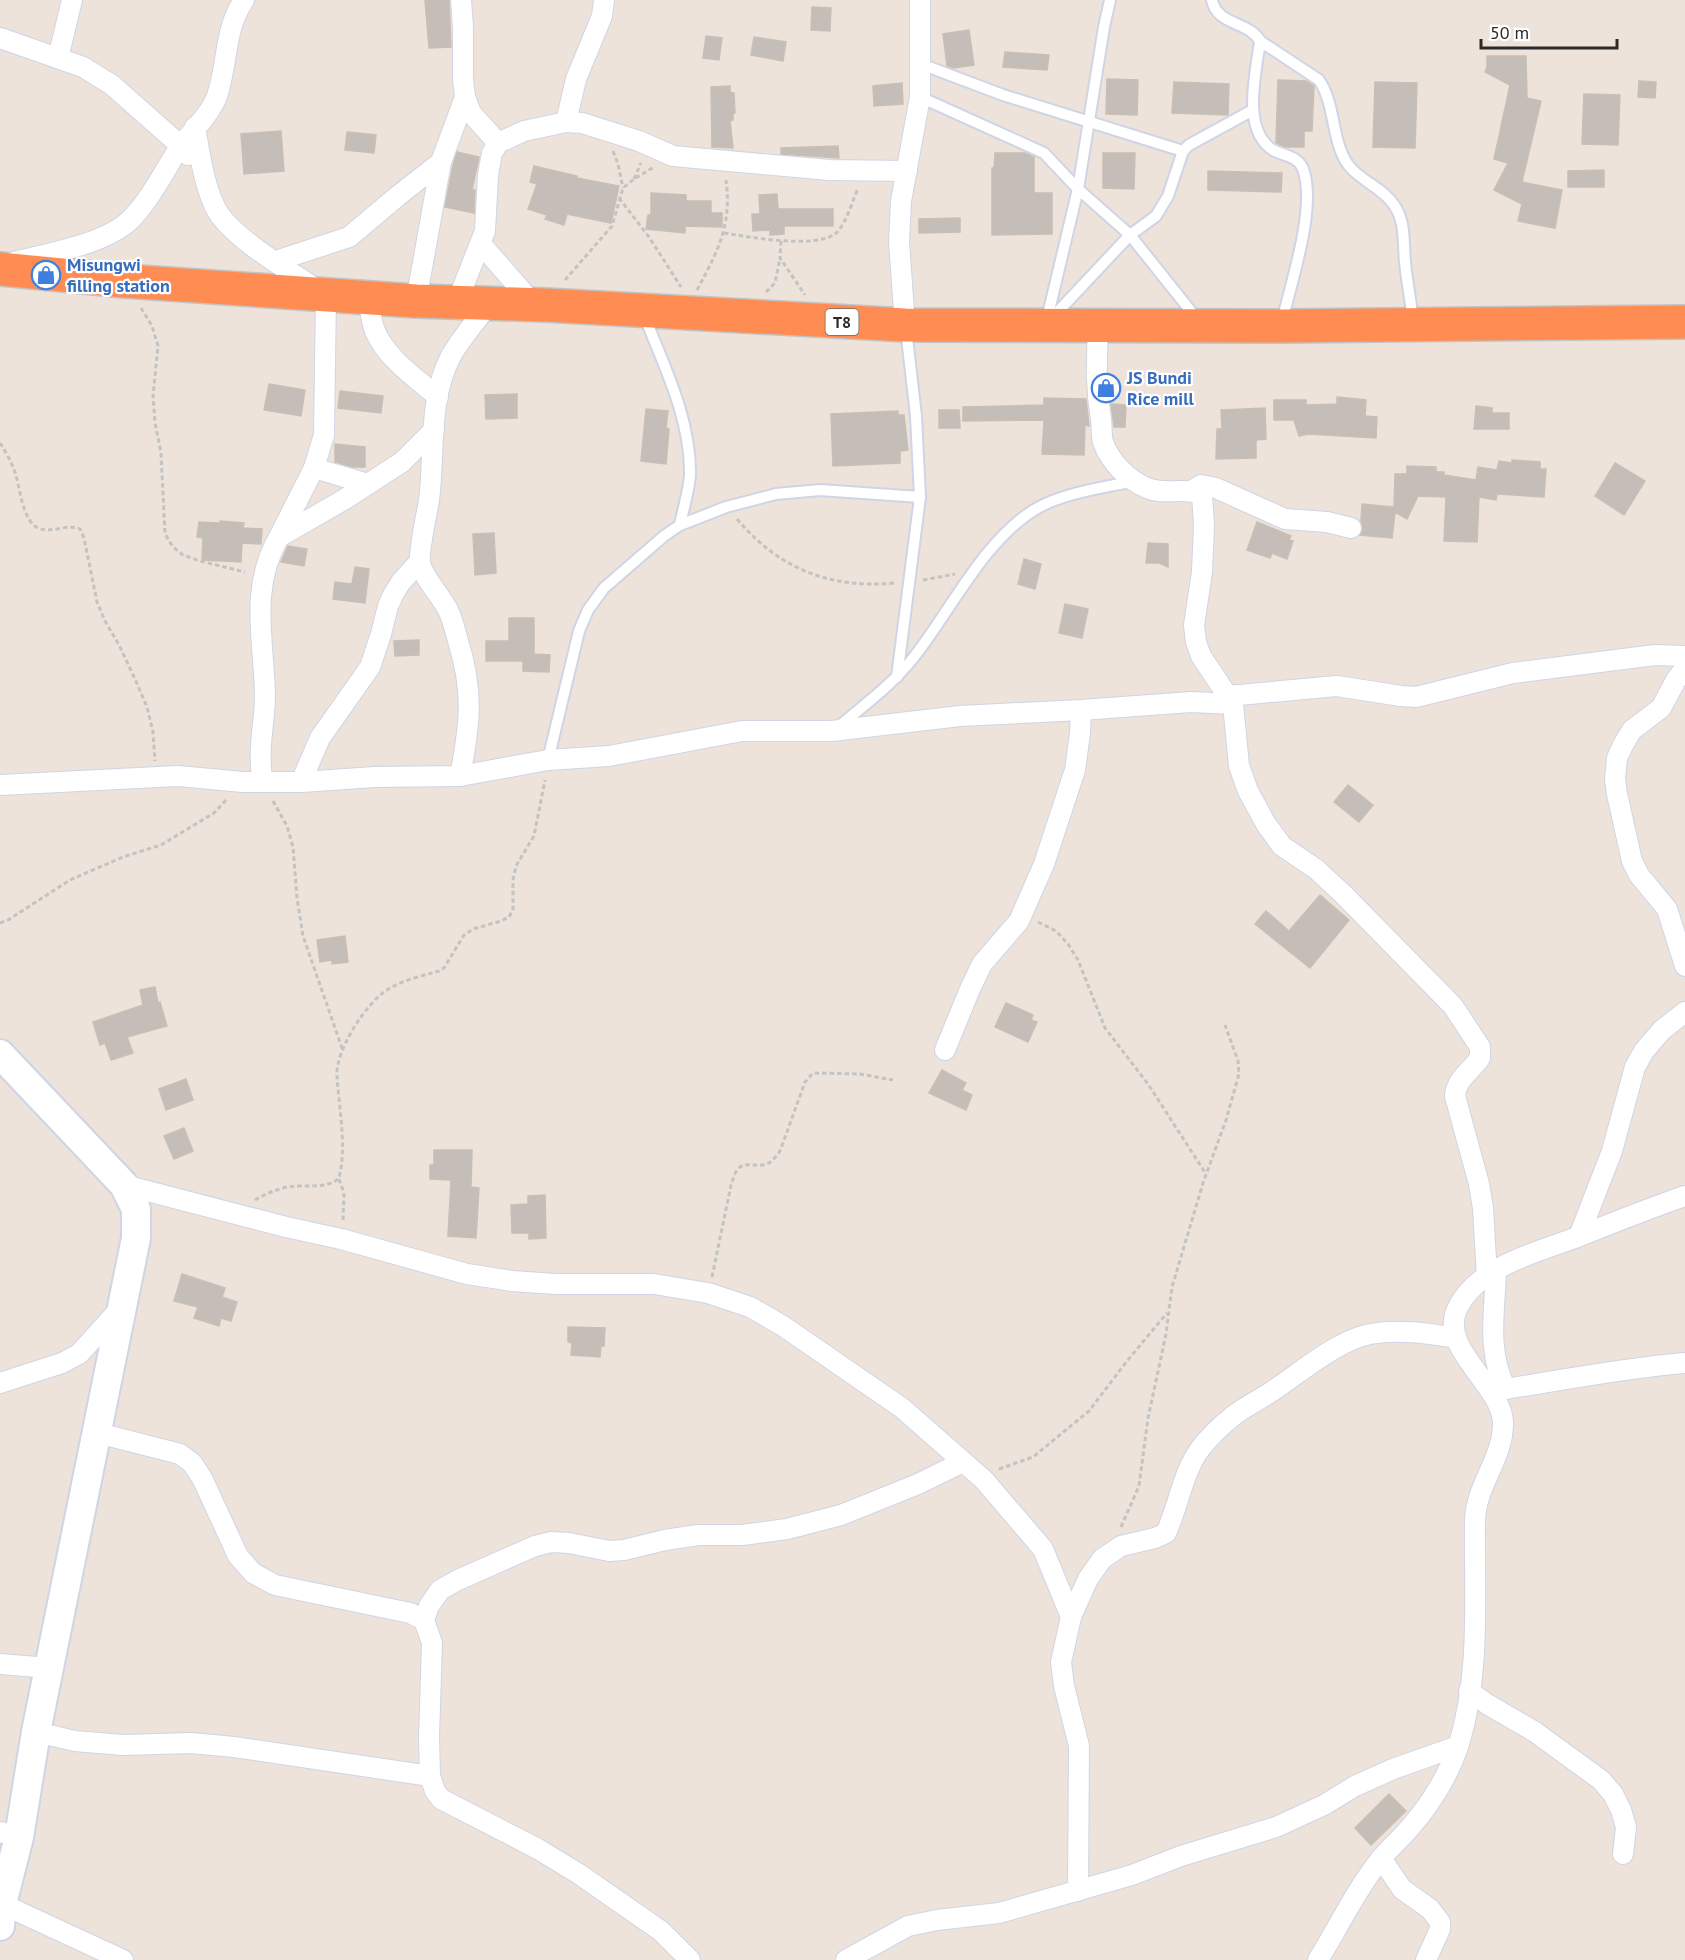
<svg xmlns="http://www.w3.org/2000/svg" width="1685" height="1960" viewBox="0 0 1685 1960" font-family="'PT Sans',sans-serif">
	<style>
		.building { fill: #c5bdb7; stroke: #c9bfb4; stroke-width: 1.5 }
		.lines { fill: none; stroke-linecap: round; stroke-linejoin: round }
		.lane-casing { stroke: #cfd5e4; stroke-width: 14 }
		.street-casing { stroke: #cfd5e4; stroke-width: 22 }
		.secondary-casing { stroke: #cfd5e4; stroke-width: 32 }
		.highway-casing { stroke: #c3c3c3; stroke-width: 36 }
		.path { stroke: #c3c3c3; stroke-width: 3; stroke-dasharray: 4.5 3; stroke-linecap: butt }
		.lane { stroke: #fff; stroke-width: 10 }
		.street { stroke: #fff; stroke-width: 20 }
		.secondary { stroke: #fff; stroke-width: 28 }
		.highway { stroke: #ff8d53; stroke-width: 33 }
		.labels { text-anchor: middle; stroke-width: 4.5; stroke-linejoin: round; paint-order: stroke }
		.shield { fill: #fff; stroke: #6a6a6a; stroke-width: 1.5 }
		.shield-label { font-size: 16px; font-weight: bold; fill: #2a2a2a }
		.shop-label { font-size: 18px; font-weight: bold; fill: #366cbe; stroke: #fff; text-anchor: start }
	</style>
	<rect width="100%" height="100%" fill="#ede3da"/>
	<g class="building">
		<polygon points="425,0 449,0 451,47 429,48"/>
		<polygon points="812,7 831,8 830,31 811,30"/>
		<polygon points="969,30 974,65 953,68 947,66 943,34"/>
		<polygon points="706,36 722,38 719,60 703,58"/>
		<polygon points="754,37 786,42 783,61 751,55"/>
		<polygon points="1005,52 1049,55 1047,70 1003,67"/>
		<polygon points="1487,56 1526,56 1527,98 1541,101 1522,182 1562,190 1555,228 1518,221 1522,204 1494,190 1508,163 1494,159 1510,85 1485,72 1487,67"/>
		<polygon points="1107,79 1138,80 1137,115 1106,114"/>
		<polygon points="1278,80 1307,81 1314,86 1312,131 1304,131 1304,147 1284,147 1276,143"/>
		<polygon points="1639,81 1656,82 1655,98 1638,97"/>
		<polygon points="1174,82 1229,84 1228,115 1172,113"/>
		<polygon points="1375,82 1417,83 1415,148 1373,147"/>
		<polygon points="902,83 903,104 874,106 873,86"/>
		<polygon points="730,86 730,92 734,93 735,113 733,113 733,120 730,121 733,148 712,147 711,87"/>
		<polygon points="1584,94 1620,95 1618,145 1582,144"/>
		<polygon points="281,131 284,171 244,174 241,134"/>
		<polygon points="347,132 376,135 374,153 345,150"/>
		<polygon points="838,146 839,158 781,154 781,148"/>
		<polygon points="457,152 479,157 472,190 475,190 474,213 445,207 453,165"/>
		<polygon points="995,153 1025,153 1034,157 1034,193 1052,193 1052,234 992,235 992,168 994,168"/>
		<polygon points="1103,153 1135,153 1134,189 1103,188"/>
		<polygon points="534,166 577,176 577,178 619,186 611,223 567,214 564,225 545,219 547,215 528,209 537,184 530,182"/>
		<polygon points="1604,170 1604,187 1568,187 1568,171"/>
		<polygon points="1208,171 1282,173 1281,192 1208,190"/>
		<polygon points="651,193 686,195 686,201 711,201 711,213 722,213 722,227 685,226 685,233 646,229 648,215 651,215"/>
		<polygon points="777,194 778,209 833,209 833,226 784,226 784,234 770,235 770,230 753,231 752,214 760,214 759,195"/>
		<polygon points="960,218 960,232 919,233 919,219"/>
		<polygon points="269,384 305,390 301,416 264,410"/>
		<polygon points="340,391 383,396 381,413 338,408"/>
		<polygon points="517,394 517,418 486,419 485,395"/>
		<polygon points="1337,397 1366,400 1365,416 1377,417 1376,438 1308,434 1299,436 1294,420 1274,420 1274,400 1306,400 1306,405 1337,404"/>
		<polygon points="1044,398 1086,399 1089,426 1085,425 1084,455 1042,454 1044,420 963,421 963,407 1044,405"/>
		<polygon points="1111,404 1126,405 1125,427 1114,427"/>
		<polygon points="1476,406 1492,408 1492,413 1509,413 1509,429 1474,429"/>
		<polygon points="1265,408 1266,439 1256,440 1256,458 1216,459 1217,429 1222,429 1221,410"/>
		<polygon points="646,409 668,411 666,428 669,429 666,464 641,461"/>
		<polygon points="939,410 959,410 960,428 939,428"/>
		<polygon points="898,411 898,415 904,415 908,450 900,451 900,463 833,466 831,414"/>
		<polygon points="335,444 365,447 365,467 353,467 335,462"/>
		<polygon points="1512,460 1540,462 1540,469 1546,469 1544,497 1497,494 1496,500 1479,497 1477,542 1444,541 1446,497 1418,496 1407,519 1395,512 1392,538 1360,535 1363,530 1361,521 1362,504 1394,507 1395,474 1407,474 1407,466 1436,467 1436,472 1444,472 1444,475 1476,480 1478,467 1497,470 1499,461 1512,463"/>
		<polygon points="1615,463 1645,481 1624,515 1595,496"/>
		<polygon points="220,521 244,523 243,528 262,529 261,544 242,543 241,562 202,560 203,538 197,537 199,522 220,523"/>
		<polygon points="1257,522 1291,536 1289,540 1293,541 1287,559 1272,553 1270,558 1247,550"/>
		<polygon points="494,533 496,573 475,575 473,534"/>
		<polygon points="1148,543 1168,544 1168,567 1159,563 1146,563"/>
		<polygon points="288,546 307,549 304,566 281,562"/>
		<polygon points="1024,559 1041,564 1035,589 1018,584"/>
		<polygon points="355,567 369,569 365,603 333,599 335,582 352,584"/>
		<polygon points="1065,604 1088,609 1082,638 1059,633"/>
		<polygon points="509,618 534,618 534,654 550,655 549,672 523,671 523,661 486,661 486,641 509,641"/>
		<polygon points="419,640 419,655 395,656 394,641"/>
		<polygon points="1348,785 1373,805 1359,822 1334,802"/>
		<polygon points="1320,895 1349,920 1310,968 1255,924 1266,911 1289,931"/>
		<polygon points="345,936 348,962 332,964 332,960 320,962 317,940"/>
		<polygon points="155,987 158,1003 160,1002 167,1026 127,1037 133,1053 111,1060 105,1043 100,1045 93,1022 143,1005 140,990"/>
		<polygon points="1006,1003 1033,1015 1031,1020 1037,1022 1028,1042 995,1027"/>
		<polygon points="942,1070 966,1083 962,1090 972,1095 966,1110 929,1093"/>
		<polygon points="186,1079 193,1100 166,1110 159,1089"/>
		<polygon points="184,1128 193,1151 174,1159 164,1136"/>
		<polygon points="434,1150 472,1150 471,1187 479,1188 476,1238 448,1236 451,1180 430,1179 430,1165 434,1165"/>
		<polygon points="545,1195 546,1238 529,1239 529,1233 512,1233 511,1205 528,1204 528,1196"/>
		<polygon points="182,1274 225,1288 222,1297 237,1302 231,1321 221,1318 219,1326 194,1318 198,1307 174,1301"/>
		<polygon points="568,1327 605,1328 604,1346 601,1346 600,1357 571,1355 572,1343 568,1342"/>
		<polygon points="1389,1794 1406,1811 1371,1845 1355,1828"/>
	</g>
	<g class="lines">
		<g class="lane-casing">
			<g id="lane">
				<path d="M1212 0C1217 26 1249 21 1260 41 1256 72 1241 130 1273 150 1284 156 1298 156 1303 169 1317 207 1291 282 1282 322"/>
				<path d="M1260 41 1319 80C1336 105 1331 142 1349 166 1361 181 1383 188 1394 205 1406 222 1403 243 1405 262 1407 282 1411 302 1413 321"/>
				<polyline points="921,64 1003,95 1183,151"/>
				<polyline points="920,97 1044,153 1078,189 1130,235 1197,319"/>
				<path d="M644 315C664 366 691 419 690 475 689 491 683 509 680 525"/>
				<polyline points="1052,318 1130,235 1156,216 1168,196 1183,151 1189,145 1253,110"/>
				<polyline points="1046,323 1078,189 1104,27 1110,0"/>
				<polyline points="897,677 920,497 916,416 906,329"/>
				<path d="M837 728C864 705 892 685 914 657 951 610 983 542 1034 510 1061 493 1103 488 1134 481"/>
				<polyline points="548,760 579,631 588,610 604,588 664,536 680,525 726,507 776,494 820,490 920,497"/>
			</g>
		</g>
		<g class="street-casing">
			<g id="street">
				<polyline points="461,0 463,27 463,79 465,97 471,113 498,143"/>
				<polyline points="0,38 83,67 112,85 181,146 188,155"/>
				<polyline points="58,58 72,0"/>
				<polyline points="566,122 576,79 602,16 604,0"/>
				<path d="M195 127C200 154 203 181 215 207 229 237 297 276 326 295L324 435 314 468 279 537"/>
				<polyline points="481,244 535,306"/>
				<polyline points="276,261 349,237 399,195 441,162"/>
				<path d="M10 263C45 254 104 245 130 220 148 203 165 170 179 148 191 132 210 115 217 96 228 64 224 29 244 0"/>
				<path d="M368 298C370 308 371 321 375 331 387 359 416 378 438 397"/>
				<polyline points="416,301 441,162 465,97"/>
				<polyline points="457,302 485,231 488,175 492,153 498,143 524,131 566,122 582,123 639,141 673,156 829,170 907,171"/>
				<polyline points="905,325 899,242 901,201 920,97 920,0"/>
				<path d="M1098 326C1097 360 1095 384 1101 419 1102 426 1101 435 1103 442 1110 462 1128 480 1147 488 1165 496 1185 486 1202 495L1204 525 1202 572 1194 625 1196 642 1201 656 1233 704 1239 766 1248 791 1266 824 1282 846 1316 869 1343 894 1453 1006 1480 1047V1058C1471 1071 1456 1079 1455 1096L1479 1184 1483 1208 1487 1277"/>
				<polyline points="314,468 368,484"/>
				<polyline points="1191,491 1201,485 1216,488 1285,519 1327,522 1351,528"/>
				<polyline points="1685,668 1676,680 1661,708 1632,730 1623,745 1617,758 1615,779 1617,794 1632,861 1639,875 1667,909 1685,966"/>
				<polyline points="1228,696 1337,686 1401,696 1416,697 1513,673 1655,655 1685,656"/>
				<path d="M460 776C470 724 474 692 458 641 455 630 453 620 448 610 441 596 423 577 420 563 418 553 427 513 429 500 435 453 428 399 451 356 461 338 476 321 489 304"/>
				<path d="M262 782C261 770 260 757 261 745 262 728 265 712 265 695 264 641 249 588 279 537L345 499 402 462 434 430"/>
				<polyline points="301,782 320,738 370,667 381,634 388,606 394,593 401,582 420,561"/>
				<polyline points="0,785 178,776 243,782 301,782 375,777 460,776 548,760 609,756 742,731 832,731 960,716 1081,710 1191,702 1233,704"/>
				<polyline points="945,1050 970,989 982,964 1019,921 1044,864 1075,770 1080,733 1081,710"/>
				<polyline points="124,1185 286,1227 341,1239 467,1274 512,1281 556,1284 654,1284 708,1293 750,1307 783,1326 902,1408 984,1480 1043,1549 1071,1617"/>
				<polyline points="1579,1236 1612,1151 1635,1067 1644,1051 1662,1030 1685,1012"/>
				<path d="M1496 1271C1495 1311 1486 1351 1506 1389"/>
				<polyline points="0,1383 62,1363 79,1354 119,1310"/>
				<path d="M1491 1391C1556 1382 1620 1368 1685 1363"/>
				<polyline points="98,1433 180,1454 192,1463 202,1478 238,1556 253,1573 275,1585 410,1613 424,1620 432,1643 429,1737 430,1776 435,1791 441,1799 538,1849 579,1874 661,1931 690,1960"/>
				<polyline points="424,1620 429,1606 440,1590 458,1580 535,1546 551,1542 569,1543 609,1551 624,1550 665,1540 698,1535 742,1535 787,1529 841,1515 918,1484 963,1462"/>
				<polyline points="0,1664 49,1668"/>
				<polyline points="1469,1691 1487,1704 1535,1732 1601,1780 1613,1794 1621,1810 1626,1827 1623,1854"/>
				<polyline points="36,1732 75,1741 123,1745 191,1743 234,1747 430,1776"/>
				<polyline points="0,1832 19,1837"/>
				<polyline points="1381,1858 1402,1889 1430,1909 1440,1922 1440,1929 1426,1960"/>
				<path d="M1078 1891 1079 1746 1064 1686 1061 1662 1071 1617 1088 1579 1102 1559 1121 1546 1155 1538 1166 1533C1179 1505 1182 1474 1200 1449 1209 1437 1222 1425 1233 1416 1244 1407 1259 1400 1271 1392 1300 1373 1336 1341 1370 1334 1399 1329 1427 1333 1456 1338"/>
				<polyline points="2,1904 123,1960"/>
				<polyline points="846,1960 908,1926 937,1920 999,1913 1132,1875 1181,1856 1276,1827 1324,1805 1355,1786 1393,1769 1458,1746"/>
				<path d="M1318 1960C1338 1928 1357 1888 1380 1860 1390 1847 1403 1837 1413 1824 1432 1802 1450 1772 1459 1744 1481 1671 1474 1595 1475 1520 1476 1485 1504 1457 1503 1422 1501 1384 1439 1349 1457 1309 1478 1265 1539 1252 1580 1236 1615 1222 1650 1208 1685 1196"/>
			</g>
		</g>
		<g class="secondary-casing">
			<polyline id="secondary" points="0,1054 124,1185 136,1209 136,1238 36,1732 19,1837 2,1904 0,1926"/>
		</g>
		<g class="highway-casing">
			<polyline id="highway" points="0,269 125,281 416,301 546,305 905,325 1281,326 1685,322"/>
		</g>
		<g class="path">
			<polyline points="613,151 618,164 623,188"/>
			<polyline points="634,179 641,163"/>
			<polyline points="619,198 649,237 681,287"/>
			<path d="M724 233C750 237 813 249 835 234 845 227 853 200 858 188"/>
			<polyline points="781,241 780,258 805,295"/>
			<polyline points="565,280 612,226 623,188 634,179 654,167"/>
			<path d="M697 290C718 251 732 225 726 180"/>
			<polyline points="766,292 775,283 780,258"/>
			<polyline points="141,308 152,326 158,346 153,396 155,423 161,453 165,534 173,547 183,555 200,561 245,572"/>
			<path d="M0 443C6 452 11 462 15 472 20 487 22 520 38 528 52 534 67 523 80 529L84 538 97 602 105 621 119 645 135 679 147 707 153 732 155 761"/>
			<path d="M737 519C779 569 830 589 895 583"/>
			<polyline points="923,580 955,574"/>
			<polyline points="273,801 287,826 293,847 297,898 303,936 343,1051"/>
			<polyline points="1038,922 1056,931 1068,944 1078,960 1105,1028 1148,1084 1206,1174"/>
			<polyline points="0,923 8,920 70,880 123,857 161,845 214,813 227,799"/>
			<polyline points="339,1179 344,1193 343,1220"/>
			<path d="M255 1200C265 1194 275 1190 287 1187 303 1184 327 1190 339 1178 347 1146 339 1109 337 1076 335 1051 366 1003 387 990 402 980 422 976 439 971L444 968 464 935 473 929 501 921 509 917 513 910V880L516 866 534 836 545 780"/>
			<path d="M712 1277 731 1185C733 1180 735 1170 740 1167 753 1159 764 1176 780 1151L805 1082 813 1073 860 1074 893 1080"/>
			<polyline points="999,1469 1033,1457 1089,1411 1127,1361 1167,1313"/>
			<polyline points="1121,1527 1139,1486 1148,1418 1166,1334 1172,1287 1203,1183 1226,1120 1239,1074 1238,1061 1225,1025"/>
		</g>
		<use href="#lane" class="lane"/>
		<use href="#street" class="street"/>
		<use href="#secondary" class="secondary"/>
		<use href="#highway" class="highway"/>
	</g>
	<defs>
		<g id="shop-ring" transform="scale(1.5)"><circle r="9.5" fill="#fff" stroke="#3f7fe0" stroke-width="1.5"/><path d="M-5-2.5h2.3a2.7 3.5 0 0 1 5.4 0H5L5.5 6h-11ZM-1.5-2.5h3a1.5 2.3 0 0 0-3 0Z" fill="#3f7fe0"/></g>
	</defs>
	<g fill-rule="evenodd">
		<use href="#shop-ring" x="46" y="275"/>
		<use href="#shop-ring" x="1106" y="388"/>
	</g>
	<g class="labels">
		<rect class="shield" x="825.5" y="309" width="33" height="26" rx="4.5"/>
		<g class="shield-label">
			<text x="842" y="328">T8</text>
		</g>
		<g class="shop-label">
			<text x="67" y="271">Misungwi<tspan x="67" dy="21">filling station</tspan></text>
			<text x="1127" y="384">JS Bundi<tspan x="1127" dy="21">Rice mill</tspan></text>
		</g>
	</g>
	<path d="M1481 39v9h136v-9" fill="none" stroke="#2a2a2a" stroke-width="3"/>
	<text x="1490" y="39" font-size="18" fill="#2a2a2a" stroke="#ffffff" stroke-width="4.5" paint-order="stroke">50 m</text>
</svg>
